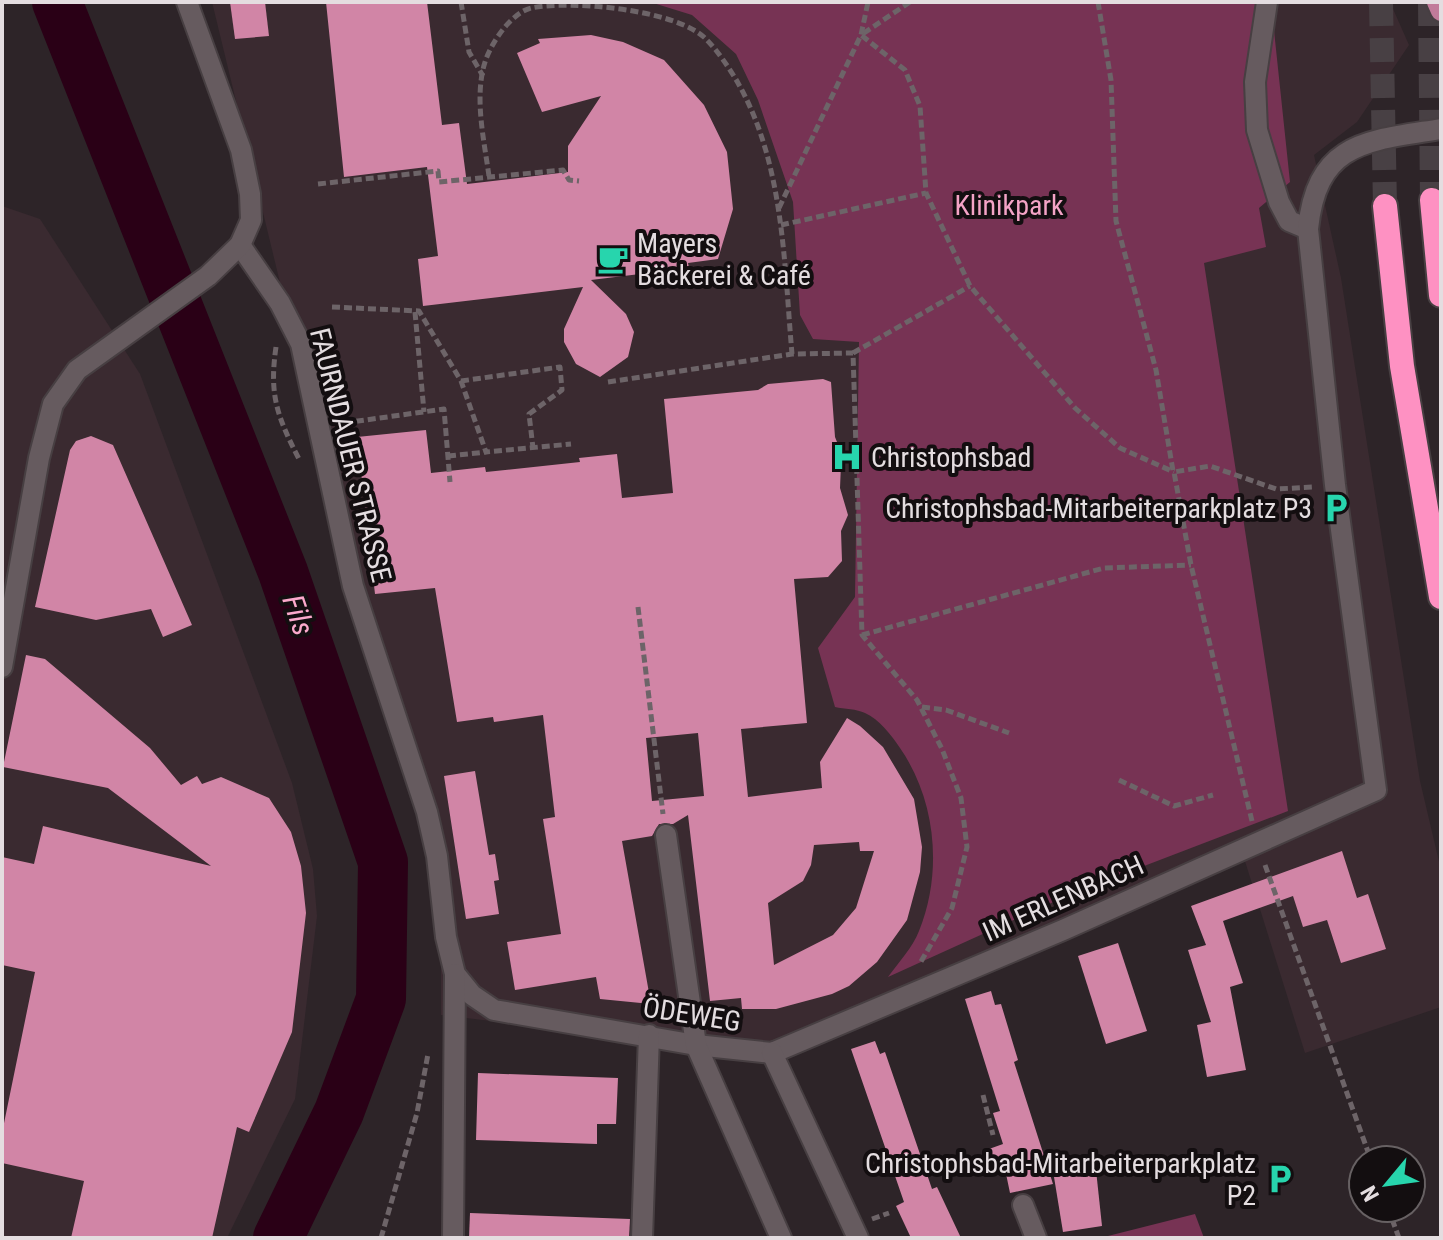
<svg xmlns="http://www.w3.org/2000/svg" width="1443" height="1240" viewBox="0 0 1443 1240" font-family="'Roboto Condensed',sans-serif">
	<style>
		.built { fill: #3a2a30 }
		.green { fill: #773354 }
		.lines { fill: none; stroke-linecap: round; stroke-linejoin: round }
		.river { stroke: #2a0016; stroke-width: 50 }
		.building { fill: #d185a6; fill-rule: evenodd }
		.highway-tunnel { stroke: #484044; stroke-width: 24; stroke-dasharray: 24 12; stroke-linecap: butt }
		.minor-casing { stroke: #473f42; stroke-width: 24 }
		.major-casing { stroke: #473f42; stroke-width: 24 }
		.highway-casing { stroke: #473f42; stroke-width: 28 }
		.path { stroke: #6d6468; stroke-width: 5; stroke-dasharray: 8 4; stroke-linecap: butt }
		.minor { stroke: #665b5f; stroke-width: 20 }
		.major { stroke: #c17b9a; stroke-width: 20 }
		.highway { stroke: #fe91c2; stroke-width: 24 }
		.labels { text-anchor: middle; stroke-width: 8; stroke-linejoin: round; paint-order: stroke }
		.park-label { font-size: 28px; fill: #f4a3c6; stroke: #130e10 }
		.poi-label { font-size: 28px; fill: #e4dde0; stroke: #130e10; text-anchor: start }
		.street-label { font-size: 28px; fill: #e4dde0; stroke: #130e10 }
		.water-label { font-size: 30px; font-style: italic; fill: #fba9cc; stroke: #130e10 }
	</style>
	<rect width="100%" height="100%" fill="#2d2428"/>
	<g class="built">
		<polygon points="212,2 1390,2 1409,45 1357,122 1314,155 1341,278 1420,781 1441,870 1441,1007 1305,1053 1239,842 848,1015 766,1047 721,1048 441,1015 441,958 425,842 344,582 283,295"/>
		<polygon points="2,206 40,219 140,374 292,783 313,869 317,916 295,1099 227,1238 2,1238"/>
	</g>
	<g class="green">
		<path d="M650 2H1271L1290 182 1259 208 1266 247 1204 263 1288 811 1071 894 888 977C898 963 913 947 919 931 943 872 936 800 900 748 892 736 879 719 865 713 857 709 844 709 835 707L818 648 855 597 859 342 813 339 800 315 793 202 758 100 736 54 692 15Z"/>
		<polygon points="1195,1214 1204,1238 1100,1238"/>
	</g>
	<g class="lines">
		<polyline class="river" points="57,2 283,572 383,862 381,999 339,1112 278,1238"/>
	</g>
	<g class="building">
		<polygon points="230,2 265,2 269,36 235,39"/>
		<polygon points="326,2 427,2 442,125 459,123 467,184 568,172 568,146 601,96 542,112 517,53 540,43 538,39 591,35 623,42 664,60 704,105 727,152 733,209 718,259 688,263 689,268 591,280 626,314 634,332 628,357 600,377 576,364 564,342 564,329 583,287 423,306 418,259 438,256 427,167 344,177"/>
		<path d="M823 379 831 382 835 437 839 447 836 453 841 464 840 488 848 515 841 531 842 561 828 577 794 579 807 723 741 729 748 797 822 788 820 762 847 718 860 726 883 747 914 799 922 847 920 872 907 920 877 962 849 986 832 994 776 1009H742L741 998 710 1001 688 815 673 824H659L652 836 622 841 651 1004 600 999 596 977 515 990 507 942 561 934 543 819 555 817 543 715 494 722 493 717 457 722 435 588 375 594 357 437 426 430 431 473 485 467 486 472 580 462 579 458 617 454 622 498 673 493 664 399 758 390 768 384ZM698 733 704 796 652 801 646 738ZM859 842 860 851H874L856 908 833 935 774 965 768 903 803 881 811 865 814 845Z"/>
		<polygon points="91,436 113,445 192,625 163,637 151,609 96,620 35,607 70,450 76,441"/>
		<polygon points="26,655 45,659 150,748 181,785 197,776 202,784 221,777 269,798 291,832 301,866 306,913 292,1032 249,1132 237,1127 212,1238 71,1238 84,1181 2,1163 2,1133 35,972 2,965 2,857 34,864 43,826 211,866 108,788 3,767"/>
		<polygon points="475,771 489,855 495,854 499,880 494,881 499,914 466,919 444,776"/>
		<polygon points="1342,851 1357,898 1368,894 1386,949 1341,963 1327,920 1303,927 1293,896 1223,921 1243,983 1230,987 1246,1070 1207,1077 1197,1025 1211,1022 1188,950 1206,945 1191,906"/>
		<polygon points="1118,943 1147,1031 1106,1044 1078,956"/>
		<polygon points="991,991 995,1005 1001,1004 1018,1060 1014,1062 1053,1184 1010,1193 1005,1169 997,1171 989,1149 1003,1144 993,1113 1000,1111 965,999"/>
		<polygon points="875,1041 880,1054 885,1052 932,1189 937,1187 961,1238 911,1238 896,1206 904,1202 851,1049"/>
		<polygon points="478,1073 618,1078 616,1124 597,1124 597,1144 476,1140"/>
		<polygon points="1096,1170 1102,1226 1063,1232 1054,1177"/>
		<polygon points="470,1213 630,1219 629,1238 469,1238"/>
	</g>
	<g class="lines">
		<g class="highway-tunnel">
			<polyline points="1381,2 1385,206"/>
			<polyline points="1430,2 1432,200"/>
		</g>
		<g class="minor-casing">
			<g id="minor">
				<polyline points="1267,2 1255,82 1257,130 1279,202 1289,221 1308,229"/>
				<path d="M240 245 280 303 301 344 353 586 427 812 437 856 446 937 455 974 472 995 494 1010 696 1045 772 1053 1063 930 1376 790 1335 485 1308 229C1317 141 1367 141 1441 129"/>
				<polyline points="2,667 39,458 53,404 77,370 208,276 240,245 251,220 250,194 241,150 187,2"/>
				<polyline points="666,835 696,1045 781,1238"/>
				<polyline points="772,1053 858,1238"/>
				<polyline points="1023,1205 1036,1238"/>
				<polyline points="453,1238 455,974"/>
				<polyline points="642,1238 649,1035"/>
			</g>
		</g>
		<g class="major-casing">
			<polyline id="major" points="1437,2 1441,11"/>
		</g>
		<g class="highway-casing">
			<g id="highway">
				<polyline points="1432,200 1441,295"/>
				<polyline points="1385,206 1402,366 1441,597"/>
			</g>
		</g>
		<g class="path">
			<polyline points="461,2 469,52 483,76"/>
			<polyline points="910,2 861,35 905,70 920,106 926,193 970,286 1075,408 1120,448 1174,472"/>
			<polyline points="1098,2 1111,80 1116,221 1156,370 1173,471"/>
			<path d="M489 176C484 140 474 97 485 62 491 43 511 13 531 8 570 0 676 9 706 39 717 50 730 69 738 83 784 164 784 263 792 354"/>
			<polyline points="318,184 438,171 439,182 563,170 569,180 579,181"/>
			<polyline points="779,208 861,35 868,2"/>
			<polyline points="781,225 926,193"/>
			<polyline points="332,307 419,311 461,381 486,452 571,444"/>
			<polyline points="415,312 424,412"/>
			<path d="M276 347C269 395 277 416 299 459"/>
			<polyline points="853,353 970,286"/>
			<polyline points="461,381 560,367 562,390 529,414 533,448"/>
			<polyline points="608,382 792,354 853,353 862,635 917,700 942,749 961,798 967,847 952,908 919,965"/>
			<polyline points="344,423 444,409 450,482"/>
			<polyline points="448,456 486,452"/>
			<polyline points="638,607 663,814"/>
			<polyline points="862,635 1104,568 1191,565"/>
			<polyline points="922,707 946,710 1009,733"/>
			<polyline points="1119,780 1174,806 1213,795"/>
			<polyline points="1252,821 1191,565 1174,472 1210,466 1276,489 1314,487"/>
			<polyline points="1265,865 1371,1160"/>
			<polyline points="983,1095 993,1135"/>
			<polyline points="1388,1208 1399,1238"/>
			<polyline points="872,1219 889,1213"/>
			<polyline points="381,1238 417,1113 428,1054"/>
		</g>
		<use href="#minor" class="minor"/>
		<use href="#major" class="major"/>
		<use href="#highway" class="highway"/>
	</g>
	<defs>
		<g id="cafe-bare" transform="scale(2.4)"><path d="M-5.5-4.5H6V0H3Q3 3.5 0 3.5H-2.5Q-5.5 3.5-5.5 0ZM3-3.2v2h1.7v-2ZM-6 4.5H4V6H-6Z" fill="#27d5ad" stroke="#130e10" stroke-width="2.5" paint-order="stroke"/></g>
		<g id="hospital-bare" transform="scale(2.4)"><path d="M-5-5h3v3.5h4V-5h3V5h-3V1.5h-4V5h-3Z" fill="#27d5ad" stroke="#130e10" stroke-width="2.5" paint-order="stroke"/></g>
		<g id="parking-bare" transform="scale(2.4)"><path d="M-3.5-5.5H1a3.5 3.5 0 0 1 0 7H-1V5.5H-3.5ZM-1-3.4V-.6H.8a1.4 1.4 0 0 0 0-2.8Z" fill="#27d5ad" stroke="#130e10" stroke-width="2.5" paint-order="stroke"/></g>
	</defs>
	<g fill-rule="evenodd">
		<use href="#cafe-bare" x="613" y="259"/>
		<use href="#hospital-bare" x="847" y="457"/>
		<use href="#parking-bare" x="1336" y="508"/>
		<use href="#parking-bare" x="1280" y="1179"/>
	</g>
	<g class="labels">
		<g class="park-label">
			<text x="1009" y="215">Klinikpark</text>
		</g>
		<g class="poi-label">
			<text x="637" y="253">Mayers<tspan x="637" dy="32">Bäckerei &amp; Café</tspan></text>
			<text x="871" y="467">Christophsbad</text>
			<text x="1312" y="518" text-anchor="end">Christophsbad-Mitarbeiterparkplatz P3</text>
			<text x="1256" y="1173" text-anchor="end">Christophsbad-Mitarbeiterparkplatz<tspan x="1256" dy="32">P2</tspan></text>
		</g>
		<g class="street-label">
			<text transform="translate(351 455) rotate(76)" y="10">FAURNDAUER STRASSE</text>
			<text transform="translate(1063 898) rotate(-24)" y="10">IM ERLENBACH</text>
			<text transform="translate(692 1014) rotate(9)" y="10">ÖDEWEG</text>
		</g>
		<g class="water-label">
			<text transform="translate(298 615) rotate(71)" y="10">Fils</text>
		</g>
	</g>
	<rect width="1443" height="1240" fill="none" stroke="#e4dde0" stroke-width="8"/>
	<g transform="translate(1387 1184) rotate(241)"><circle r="38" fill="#130e10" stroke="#676163" stroke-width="2"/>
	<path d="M0-6L14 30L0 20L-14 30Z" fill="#27d5ad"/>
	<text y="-12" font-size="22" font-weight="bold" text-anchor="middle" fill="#e4dde0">N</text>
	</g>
</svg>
